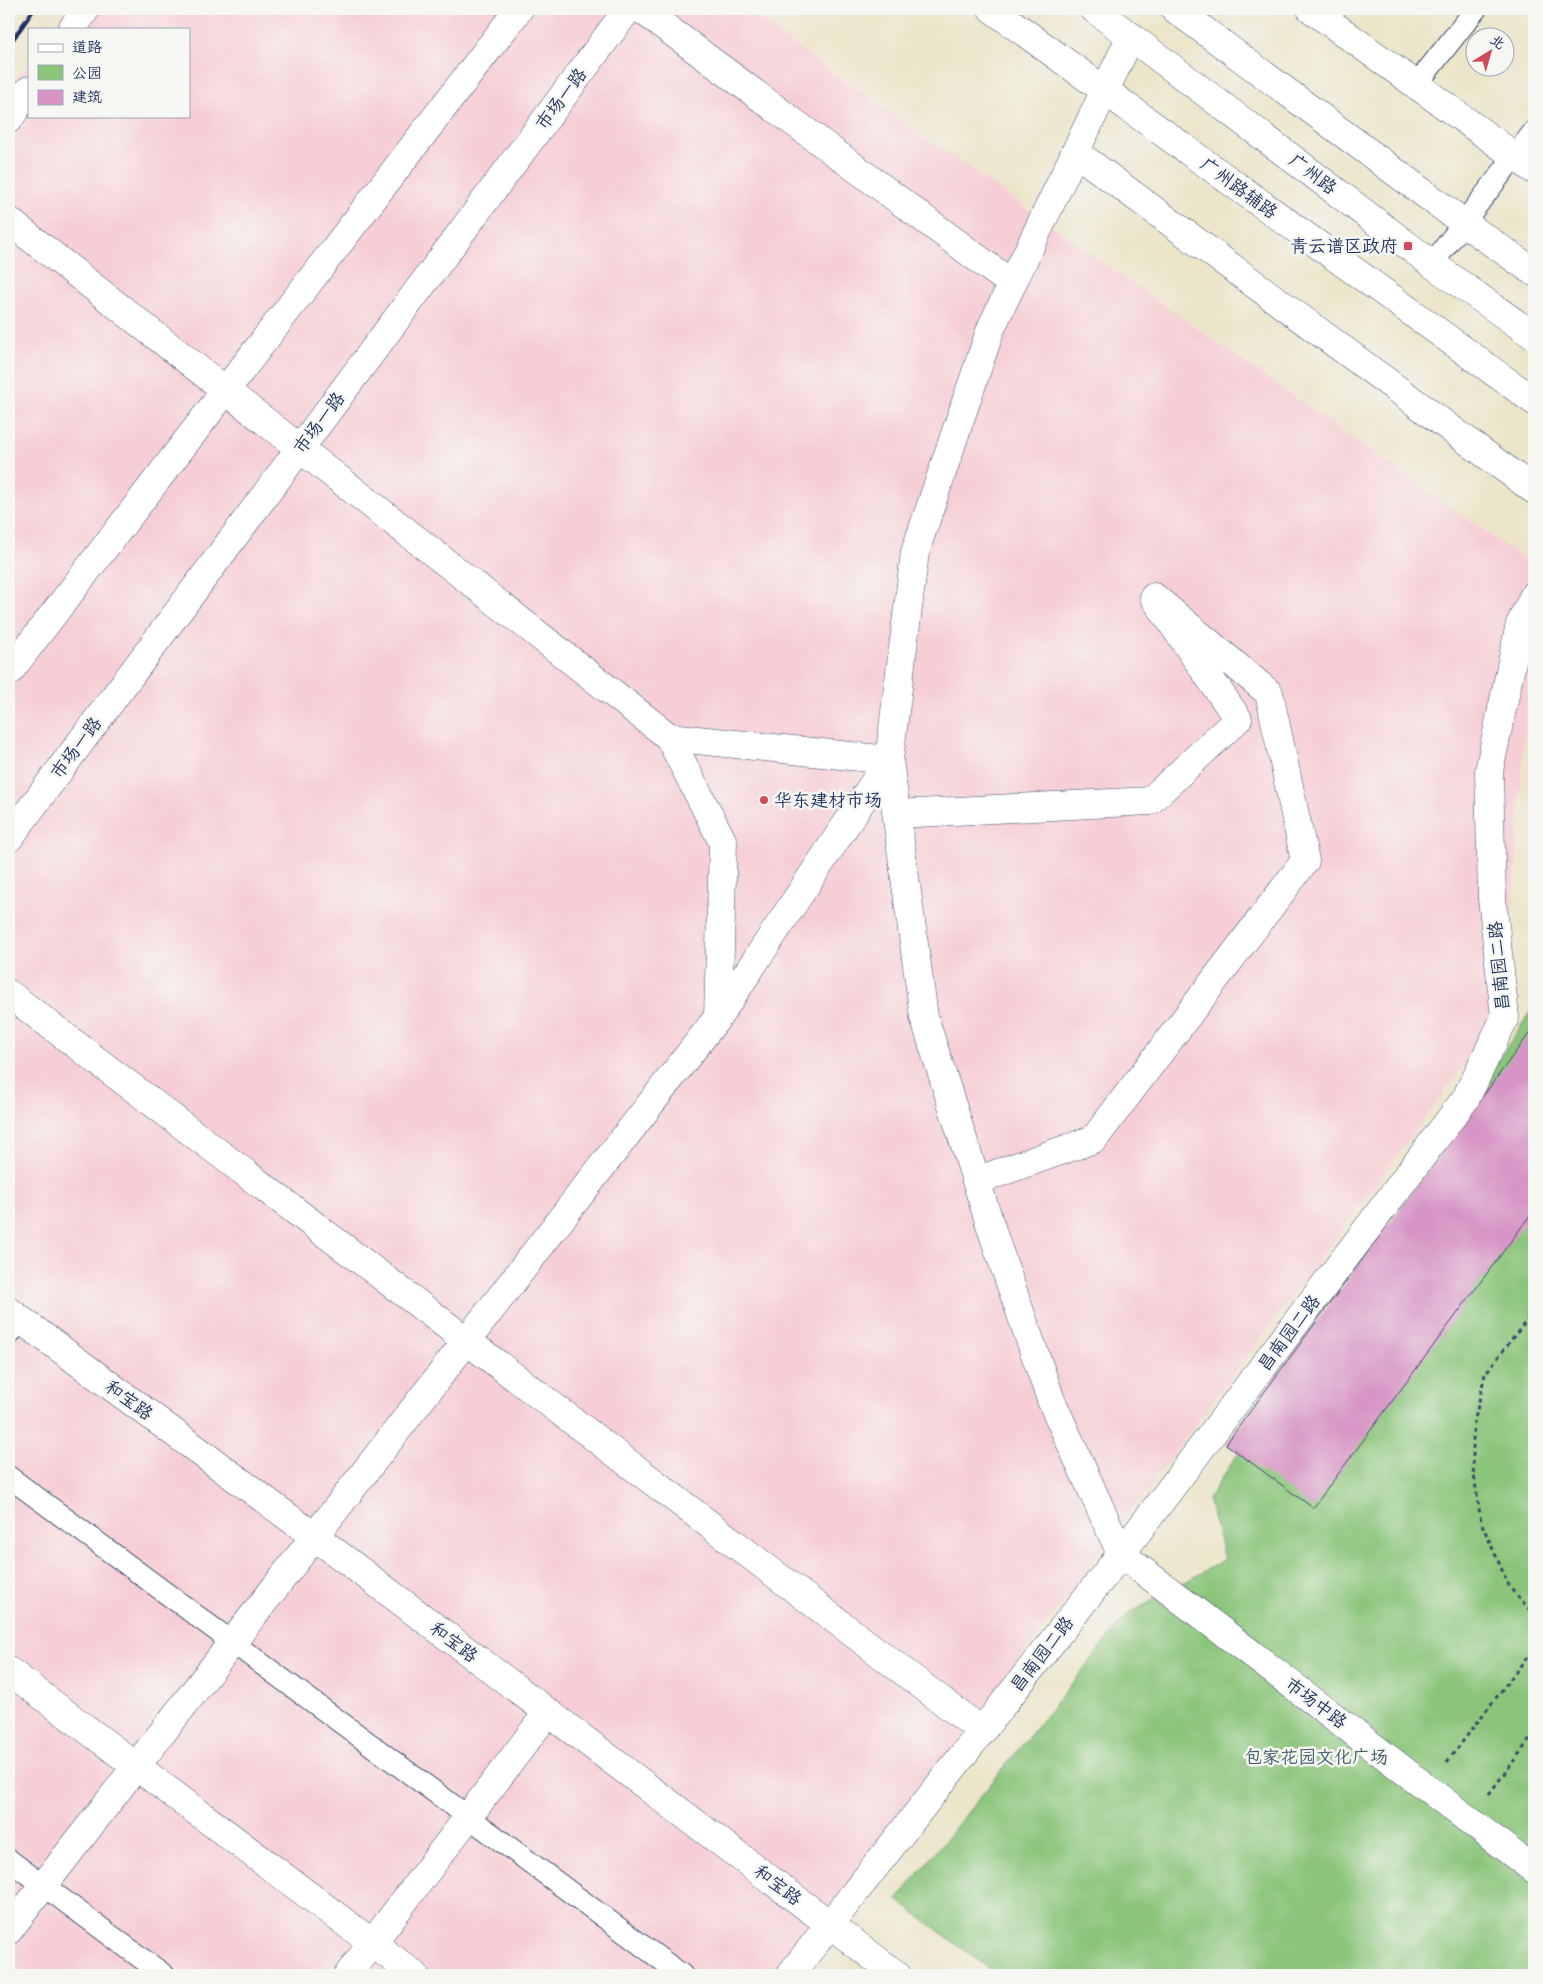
<svg xmlns="http://www.w3.org/2000/svg" width="1543" height="1984" viewBox="0 0 1543 1984" font-family="Mynerve,'LXGW WenKai TC',sans-serif">
	<style>
		.built { fill: #f6cfd6 }
		.green { fill: #8bc57a; stroke: #537a6c }
		.building { fill: #d795c5 }
		.lines { fill: none; stroke-linecap: round; stroke-linejoin: round }
		.lane-casing { stroke: #3a4a6e; stroke-width: 23 }
		.street-casing { stroke: #3a4a6e; stroke-width: 29 }
		.secondary-casing { stroke: #3a4a6e; stroke-width: 29 }
		.primary-casing { stroke: #3a4a6e; stroke-width: 29 }
		.path { stroke: #3a4a6e; stroke-width: 3; stroke-dasharray: 4 4; stroke-linecap: butt }
		.lane { stroke: #fff; stroke-width: 21 }
		.street { stroke: #fff; stroke-width: 28 }
		.secondary { stroke: #fff; stroke-width: 28 }
		.primary { stroke: #fff; stroke-width: 28 }
		.rail { stroke: #1b2f5e; stroke-width: 4 }
		.poi-dot { fill: #d1495b; stroke: #f6f6f2; stroke-width: 2 }
		.labels { text-anchor: middle; stroke-width: 5; stroke-linejoin: round; paint-order: stroke }
		.street-label { font-size: 18px; fill: #1b2f5e; stroke: #f6f6f2 }
		.poi-label { font-size: 18px; fill: #1b2f5e; stroke: #f6f6f2; text-anchor: end }
		.park-label { font-size: 18px; fill: #3d5c66; stroke: #f6f6f2 }
	</style>
	<rect width="100%" height="100%" fill="#f6f6f2"/>
	<filter id="ink" filterUnits="userSpaceOnUse"><feTurbulence type="fractalNoise" baseFrequency=".02" numOctaves="2"/><feDisplacementMap in="SourceGraphic" scale="10" xChannelSelector="R" yChannelSelector="G"/><feConvolveMatrix kernelMatrix="1 2 1 2 8 2 1 2 1" color-interpolation-filters="sRGB"/></filter>
	<filter id="wash" filterUnits="userSpaceOnUse"><feTurbulence type="fractalNoise" baseFrequency=".0096" numOctaves="4" result="noise"/><feDisplacementMap in="SourceGraphic" scale="20" xChannelSelector="R" yChannelSelector="G"/><feGaussianBlur stdDeviation="1.12" result="paint"/><feColorMatrix in="noise" values="0 0 0 0 0 0 0 0 0 0 0 0 0 0 0 0 0 1.4 0 .05"/><feComposite in="paint" operator="in"/></filter>
	<g filter="url(#wash)">
		<rect width="100%" height="100%" fill="#ece5ca"/>
		<polygon class="built" points="66,9 743,9 1534,566 1534,590 1506,1010 783,1975 9,1975 9,90 29,62 29,116 189,116 189,29 52,29"/>
		<polygon class="green" points="1534,1006 1534,1975 998,1975 897,1900 1127,1615 1225,1559 1208,1499"/>
		<g id="blocks">
			<polygon class="building" points="1534,1027 1534,1210 1313,1508 1226,1444"/>
		</g>
	</g>
	<g filter="url(#ink)">
		<use href="#blocks" fill-opacity="0" stroke="#3a4a6e" stroke-width="1"/>
		<g class="lines">
			<g class="lane-casing">
				<g id="lane">
					<polyline points="1416,85 1476,9"/>
					<polyline points="1432,264 1534,131"/>
					<polyline points="9,1335 20,1320"/>
					<polyline points="9,1477 682,1975"/>
					<polyline points="9,1860 164,1975"/>
				</g>
			</g>
			<g class="street-casing">
				<g id="street">
					<polyline points="641,9 1012,284"/>
					<polyline points="72,29 86,9"/>
					<polyline points="1131,36 991,328 915,552 889,760 924,1017 995,1240 1051,1400 1121,1554 1534,1870"/>
					<polyline points="9,119 29,90"/>
					<polyline points="1075,152 1534,490"/>
					<polyline points="9,221 669,737 723,842 718,1017"/>
					<polyline points="9,672 519,9"/>
					<polyline points="897,814 1150,801 1238,719 1154,597 1269,693 1305,861 1094,1139 976,1181"/>
					<polyline points="9,838 628,9"/>
					<polyline points="9,994 982,1731"/>
					<polyline points="9,1311 314,1536 897,1975"/>
					<polyline points="9,1671 415,1975"/>
					<polyline points="9,1930 718,1017 889,760 669,737"/>
					<polyline points="348,1975 548,1712"/>
					<polyline points="790,1975 1121,1554 1466,1098 1505,1017 1492,898 1489,771 1520,624 1534,595"/>
				</g>
			</g>
			<g class="secondary-casing">
				<g id="secondary">
					<polyline points="992,9 1534,401"/>
					<polyline points="1311,9 1534,170"/>
				</g>
			</g>
			<g class="primary-casing">
				<g id="primary">
					<polyline points="1094,9 1432,264 1534,336"/>
					<polyline points="1175,9 1464,223 1534,272"/>
				</g>
			</g>
			<g class="path">
				<polyline points="1534,1311 1485,1374 1473,1428 1473,1468 1481,1522 1510,1588 1534,1614"/>
				<polyline points="1447,1762 1534,1648"/>
				<polyline points="1489,1794 1534,1734"/>
			</g>
			<use href="#lane" class="lane"/>
			<use href="#street" class="street"/>
			<use href="#secondary" class="secondary"/>
			<use href="#primary" class="primary"/>
			<polyline class="rail" points="9,45 34,9"/>
		</g>
	</g>
	<g class="poi-dot">
		<rect x="1403" y="241" width="10" height="10" rx="2.5"/>
		<circle cx="764" cy="800" r="5"/>
	</g>
	<g class="labels">
		<g class="street-label">
			<text transform="translate(561 99) rotate(-53)" y="6">市场一路</text>
			<text transform="translate(1313 174) rotate(37)" y="6">广州路</text>
			<text transform="translate(1239 188) rotate(36)" y="6">广州路辅路</text>
			<text transform="translate(319 423) rotate(-53)" y="6">市场一路</text>
			<text transform="translate(76 748) rotate(-53)" y="6">市场一路</text>
			<text transform="translate(1499 966) rotate(-95)" y="6">昌南园二路</text>
			<text transform="translate(1289 1333) rotate(-53)" y="6">昌南园二路</text>
			<text transform="translate(129 1400) rotate(36)" y="6">和宝路</text>
			<text transform="translate(454 1642) rotate(37)" y="6">和宝路</text>
			<text transform="translate(1042 1654) rotate(-52)" y="6">昌南园二路</text>
			<text transform="translate(1316 1703) rotate(37)" y="6">市场中路</text>
			<text transform="translate(778 1885) rotate(37)" y="6">和宝路</text>
		</g>
		<g class="poi-label">
			<text x="1398" y="252">青云谱区政府</text>
			<text x="774" y="806" text-anchor="start">华东建材市场</text>
		</g>
		<g class="park-label">
			<text x="1316" y="1763">包家花园文化广场</text>
		</g>
	</g>
	<rect width="1543" height="1984" fill="none" stroke="#f6f6f2" stroke-width="30"/>
	<rect x="28" y="28" width="162" height="90" fill="#f6f6f2" stroke="#9ea6b7"/>
	<rect x="38" y="44" width="25" height="8" fill="#ffffff" stroke="#9ea6b7"/>
	<text x="72" y="52" font-size="15" fill="#1b2f5e">道路</text>
	<rect x="38" y="65" width="25" height="15" fill="#8bc57a" stroke="#9ea6b7"/>
	<text x="72" y="78" font-size="15" fill="#1b2f5e">公园</text>
	<rect x="38" y="90" width="25" height="15" fill="#d795c5" stroke="#9ea6b7"/>
	<text x="72" y="102" font-size="15" fill="#1b2f5e">建筑</text>
	<g transform="translate(1490 52) rotate(37)"><circle r="24" fill="#f6f6f2" stroke="#9ea6b7"/>
	<path d="M0-4L9 19L0 12L-9 19Z" fill="#d1495b"/>
	<text y="-8" font-size="14" font-weight="bold" text-anchor="middle" fill="#1b2f5e">北</text>
	</g>
</svg>
